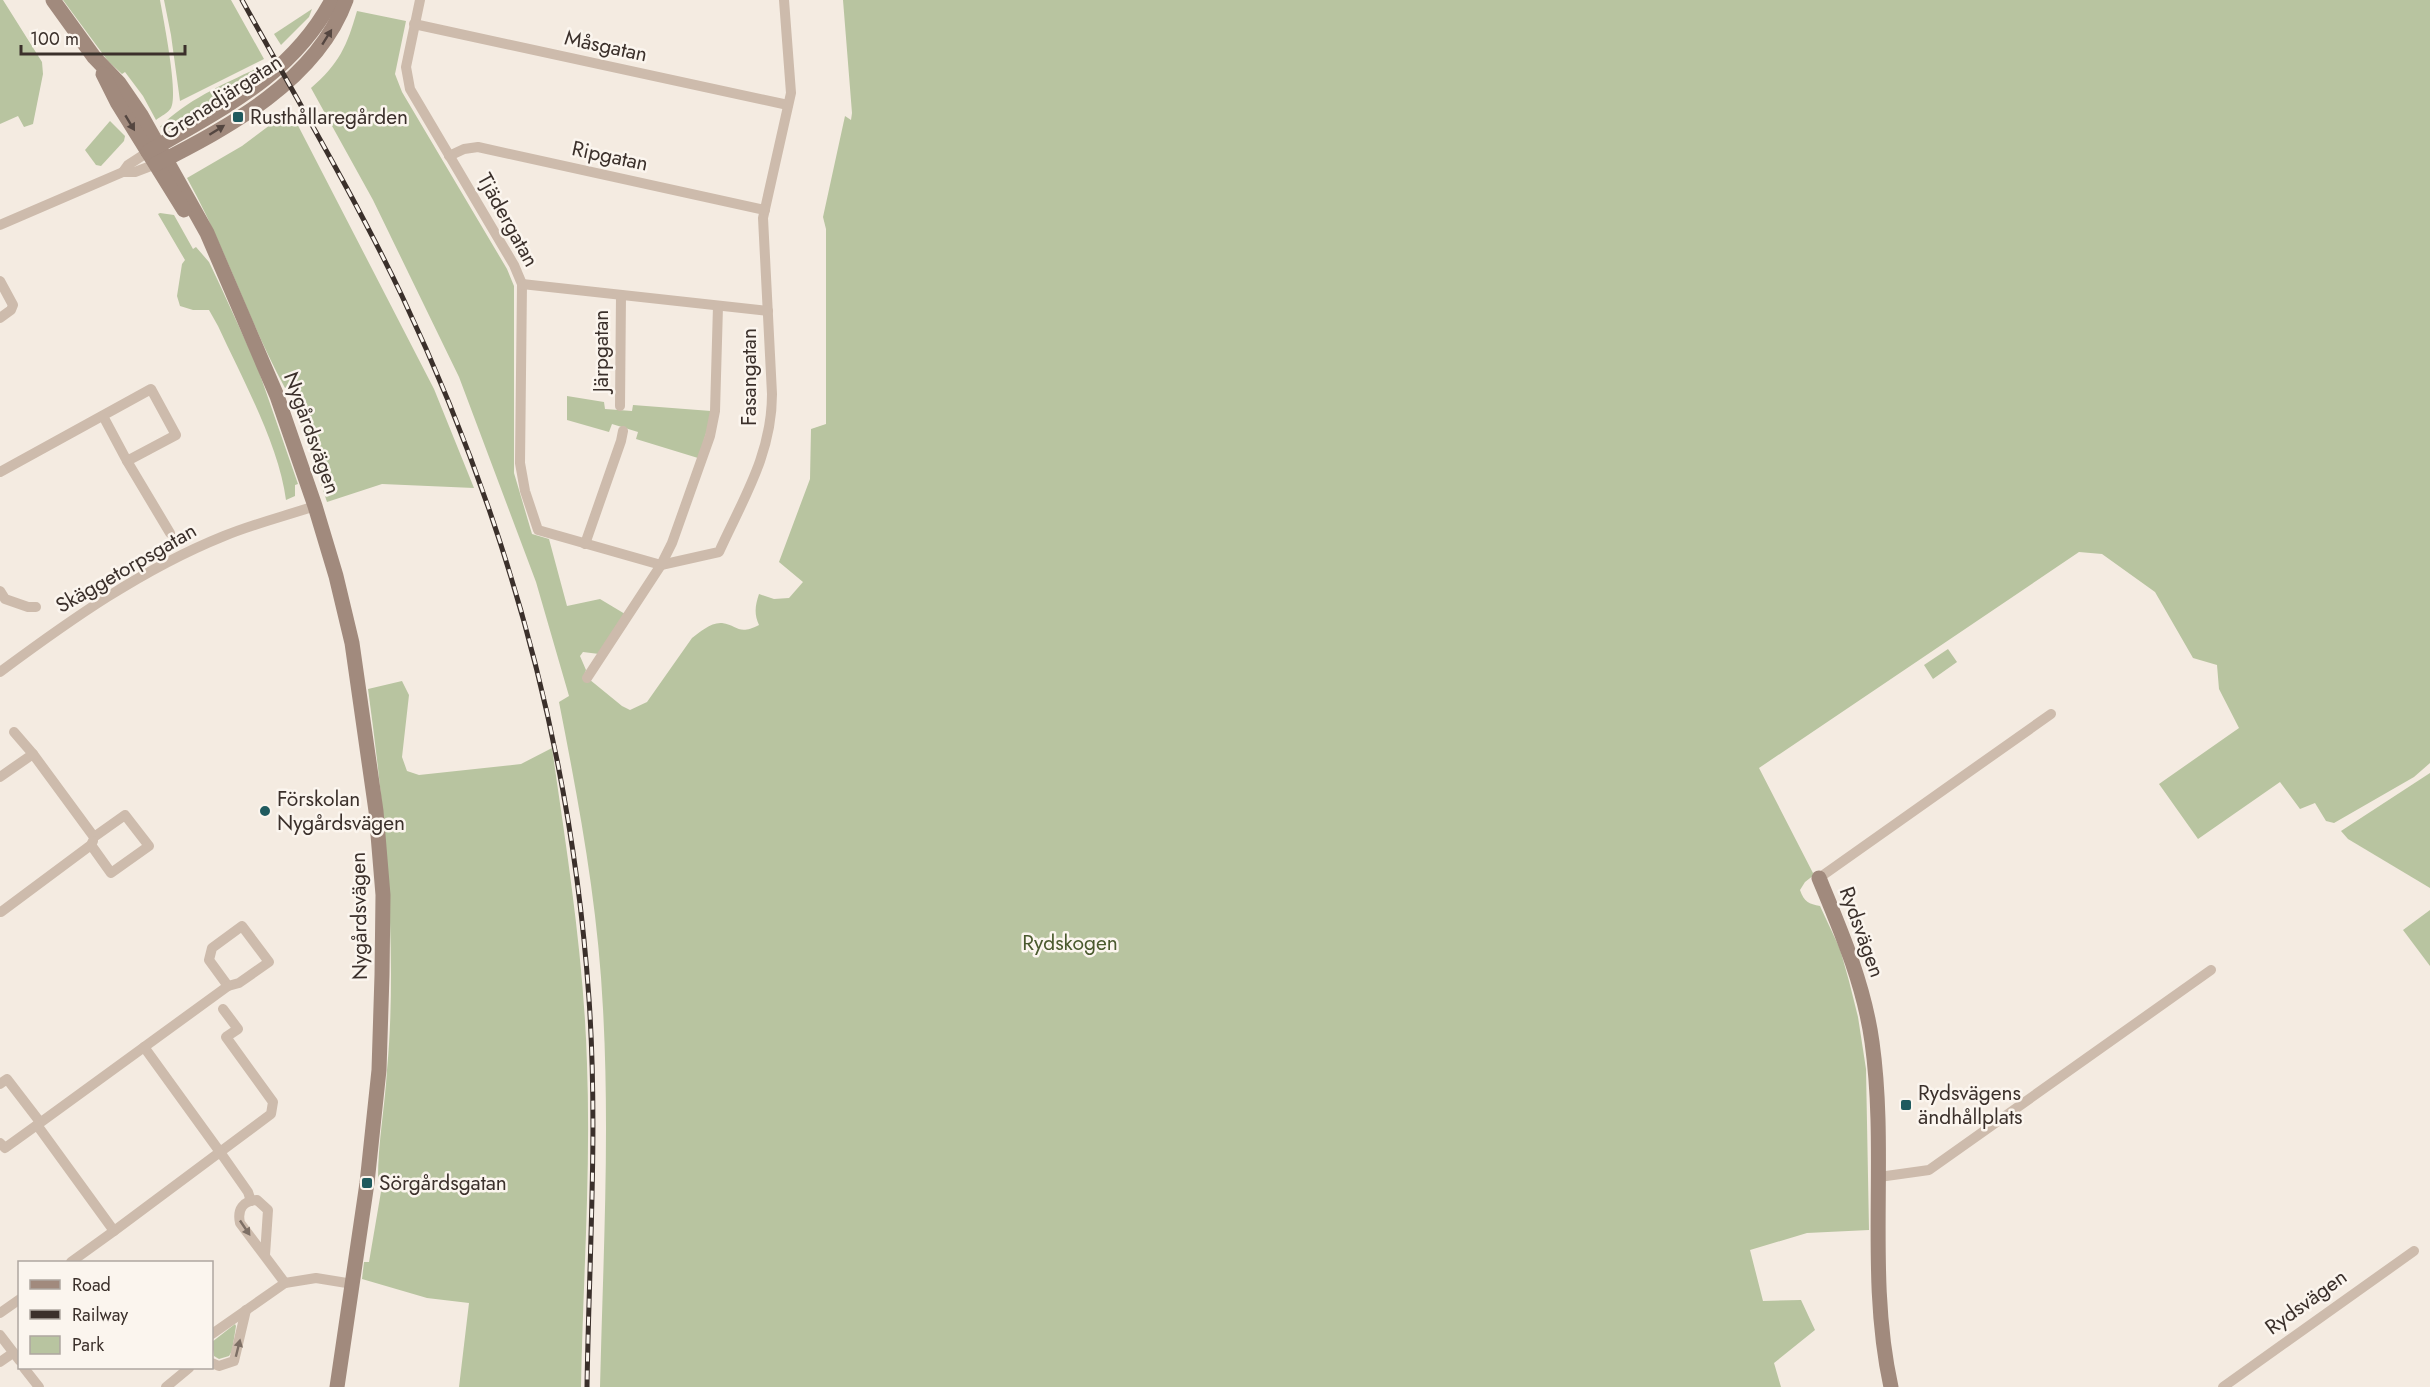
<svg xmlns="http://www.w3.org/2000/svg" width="2430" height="1387" viewBox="0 0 2430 1387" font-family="Jost,sans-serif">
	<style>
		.green { fill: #b8c4a0 }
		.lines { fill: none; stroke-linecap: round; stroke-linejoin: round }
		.street { stroke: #cdbbac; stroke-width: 10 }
		.secondary { stroke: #a18a7d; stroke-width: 15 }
		.rail-casing { stroke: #3b302b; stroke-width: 5 }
		.rail { stroke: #fbf5ee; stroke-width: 3; stroke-dasharray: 9; stroke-linecap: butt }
		.oneway { fill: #544640 }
		.oneway2 { fill: #7d6f65 }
		.poi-dot { fill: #1f5a5e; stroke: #fbf5ee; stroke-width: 2 }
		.labels { text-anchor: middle; stroke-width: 5; stroke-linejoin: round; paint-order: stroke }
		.street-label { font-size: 21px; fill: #3b302b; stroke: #fbf5ee }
		.poi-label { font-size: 21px; fill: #3b302b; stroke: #fbf5ee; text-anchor: start }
		.park-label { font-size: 21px; fill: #4a5a2e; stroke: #fbf5ee }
	</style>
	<rect width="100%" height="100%" fill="#f4ebe1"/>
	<g class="green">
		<polygon points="0,0 3,0 42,62 43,74 33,124 24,127 18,116 0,124"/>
		<path d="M63 0H160C163 17 179 96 171 108 168 113 161 116 156 120L143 96 125 72 122 74 108 61Z"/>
		<polygon points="164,0 231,0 264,59 180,101 171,35"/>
		<path d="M843 0H2430V763L2414 777 2334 823 2326 821 2315 803 2300 809 2280 782 2198 839 2159 784 2239 728 2219 689 2217 665 2193 658 2155 592 2102 554 2079 552 1759 768 1814 875 1805 882 1800 890C1804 902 1809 904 1820 906L1840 949 1849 981 1858 1017 1866 1069 1869 1230 1807 1233 1750 1250 1763 1301 1801 1300 1815 1330 1774 1363 1781 1387H600C603 1261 610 1135 603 1009 598 905 579 804 559 702L569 696 536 582 459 377 373 200 311 88C339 64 347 46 357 11L406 21 395 74 402 92 507 269 514 286V473L532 534 549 539 567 606 600 599 625 614 599 654 583 652 580 656 586 670 584 675 622 706 630 710 647 702 692 638C700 632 711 622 722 623 738 625 738 636 759 625 754 614 755 606 759 594L774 599 789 598 803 582 779 562 810 479 811 429 826 424V229L823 217 845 116 851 120 852 113Z"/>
		<polygon points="312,9 309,17 281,45 274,34"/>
		<path d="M266 64 269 69 263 74 179 126 168 129 160 127C188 98 231 81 266 64Z"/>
		<path d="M290 110 434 389 474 488 382 484 327 502C314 464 304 425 289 387L285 388C248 320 225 246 187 178L242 146Z"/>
		<polygon points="110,121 125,136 124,141 101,166 96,165 85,150"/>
		<path d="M160 213 174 215 193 249 196 247 209 262 219 283 257 366 298 484 295 485V496L286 500C279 445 242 378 218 326L209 310H193L180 306 177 296 182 264 185 260 158 214Z"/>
		<polygon points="567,396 604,402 605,409 632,411 633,405 711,411 709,424 698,458 636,439 638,432 612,424 609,432 567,420"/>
		<polygon points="1948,649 1957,662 1933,679 1924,665"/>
		<path d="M402 681 409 695 402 757 407 771 419 775 521 764 552 748C567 853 584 958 587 1064 591 1172 583 1279 581 1387H459L469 1303 427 1298 362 1279 364 1262H369L383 1180 378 1179C378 1142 385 1106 387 1070 390 1038 391 1006 391 974 391 878 381 784 368 689Z"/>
		<polygon points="2430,773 2430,888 2348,839 2341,831"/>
		<polygon points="2430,910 2430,966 2403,930"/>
		<polygon points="235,1324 236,1326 232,1351 229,1356 219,1359 214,1356 212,1342"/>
	</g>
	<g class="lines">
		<g class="street">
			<path d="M420 0 406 67 410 89 514 265 522 284 520 463 525 491 538 530 661 565 719 552C743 499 772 454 772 394L763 218 791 93 784 0"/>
			<polyline points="414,24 788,105"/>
			<polyline points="449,156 464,149 478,147 765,210"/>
			<polyline points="123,172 128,165 148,152"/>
			<polyline points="0,225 123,172 135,172 156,164"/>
			<polyline points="0,281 13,305 11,310 0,318"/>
			<polyline points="522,284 768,311"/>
			<polyline points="620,406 621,295"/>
			<polyline points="127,461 170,533"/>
			<polyline points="0,472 151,389 176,435 127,461 103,416"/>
			<polyline points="585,544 621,441 623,431"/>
			<polyline points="0,591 5,599 28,607 36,607"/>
			<path d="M0 672C70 620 142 569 224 536 253 524 285 516 315 506"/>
			<polyline points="587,678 661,565 672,543 710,436 715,411 718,306"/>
			<polyline points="33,754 94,837 125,815 149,846 111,873 91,845"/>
			<polyline points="0,777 33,754 14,732"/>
			<polyline points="1819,878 2051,714"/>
			<polyline points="1,912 91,845 93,841"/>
			<polygon points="242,926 269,962 239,983 228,986 209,960 212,948"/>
			<polyline points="144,1047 220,1152 271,1114 273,1102 226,1037 238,1029 223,1009"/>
			<polyline points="0,1084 7,1079 40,1122"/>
			<polyline points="37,1125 228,986"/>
			<polyline points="0,1143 5,1148 37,1125 114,1231 220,1152 248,1192 251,1201"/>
			<polyline points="1879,1177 1929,1170 2211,970"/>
			<path d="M265 1255 268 1210 257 1200C243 1201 237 1209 240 1223L285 1283"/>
			<polyline points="71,1262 114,1231"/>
			<polyline points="0,1313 20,1299"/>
			<polyline points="212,1334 285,1283 316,1278 353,1284"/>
			<polyline points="0,1335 20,1361"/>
			<polyline points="0,1362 13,1353"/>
			<polyline points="212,1363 219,1366 234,1361 246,1310"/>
			<polyline points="24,1368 39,1387"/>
			<polyline points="166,1387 189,1368"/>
			<polyline points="2223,1387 2414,1251"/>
		</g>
		<g class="secondary">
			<polyline points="53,0 94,57 119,83 141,115 207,233 277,396 315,506 336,576 352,643 376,811 383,895 382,975 379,1070 367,1183 337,1387"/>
			<polyline points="103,74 117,102 184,210"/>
			<path d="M148 152C220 109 291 77 332 0"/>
			<path d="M156 164C228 128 317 80 346 0"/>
			<path d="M1819 878C1841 931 1864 984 1872 1042 1888 1156 1866 1274 1891 1387"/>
		</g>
		<g class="rail-casing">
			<path id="rail" d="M242 0C296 98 354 195 402 296 508 520 572 752 589 999 598 1128 589 1258 587 1387"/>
		</g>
		<use href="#rail" class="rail"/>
	</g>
	<defs><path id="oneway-solid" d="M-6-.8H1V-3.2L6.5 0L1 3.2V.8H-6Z" transform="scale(1.5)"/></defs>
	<g class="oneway">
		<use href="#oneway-solid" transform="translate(327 37) rotate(-58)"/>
		<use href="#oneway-solid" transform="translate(130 123) rotate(59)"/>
		<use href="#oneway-solid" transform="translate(217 130) rotate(-32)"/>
	</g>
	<g class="oneway2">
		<use href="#oneway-solid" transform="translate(245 1228) rotate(56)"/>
		<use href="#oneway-solid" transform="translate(238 1348) rotate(-76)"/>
	</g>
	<g class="poi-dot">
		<rect x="232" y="111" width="12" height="12" rx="3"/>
		<circle cx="265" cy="811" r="6"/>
		<rect x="1900" y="1099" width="12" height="12" rx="3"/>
		<rect x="361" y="1177" width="12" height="12" rx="3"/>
	</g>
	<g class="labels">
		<g class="street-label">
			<text transform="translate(606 46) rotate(12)" y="7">Måsgatan</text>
			<text transform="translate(222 97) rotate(-33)" y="7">Grenadjärgatan</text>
			<text transform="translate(610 156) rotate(12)" y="7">Ripgatan</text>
			<text transform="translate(508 220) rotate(61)" y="7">Tjädergatan</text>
			<text transform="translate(601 351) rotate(-90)" y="7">Järpgatan</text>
			<text transform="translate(749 377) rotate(-90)" y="7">Fasangatan</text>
			<text transform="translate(312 433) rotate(70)" y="7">Nygårdsvägen</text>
			<text transform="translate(126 568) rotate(-30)" y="7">Skäggetorpsgatan</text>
			<text transform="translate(359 916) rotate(-91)" y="7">Nygårdsvägen</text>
			<text transform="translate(1862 932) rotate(70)" y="7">Rydsvägen</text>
			<text transform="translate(2306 1302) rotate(-36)" y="7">Rydsvägen</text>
		</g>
		<g class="poi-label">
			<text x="250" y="124">Rusthållaregården</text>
			<text x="277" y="806">Förskolan<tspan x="277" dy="24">Nygårdsvägen</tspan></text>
			<text x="1918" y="1100">Rydsvägens<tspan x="1918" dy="24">ändhållplats</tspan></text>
			<text x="379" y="1190">Sörgårdsgatan</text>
		</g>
		<g class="park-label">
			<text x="1070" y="950">Rydskogen</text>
		</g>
	</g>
	<rect x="18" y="1261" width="195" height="108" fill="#fbf5ee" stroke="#aea6a0" stroke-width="1.5"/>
	<rect x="30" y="1280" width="30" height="9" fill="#a18a7d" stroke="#aea6a0" stroke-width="1.5"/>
	<text x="72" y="1291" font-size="18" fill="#3b302b">Road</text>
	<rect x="30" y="1310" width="30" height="9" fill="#3b302b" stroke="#aea6a0" stroke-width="1.5"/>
	<text x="72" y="1321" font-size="18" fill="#3b302b">Railway</text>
	<rect x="30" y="1336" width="30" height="18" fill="#b8c4a0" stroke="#aea6a0" stroke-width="1.5"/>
	<text x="72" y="1351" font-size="18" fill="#3b302b">Park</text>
	<path d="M21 45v9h164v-9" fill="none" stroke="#3b302b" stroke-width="3"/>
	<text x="30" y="45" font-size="18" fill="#3b302b" stroke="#fbf5ee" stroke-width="4.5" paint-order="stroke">100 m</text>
</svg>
